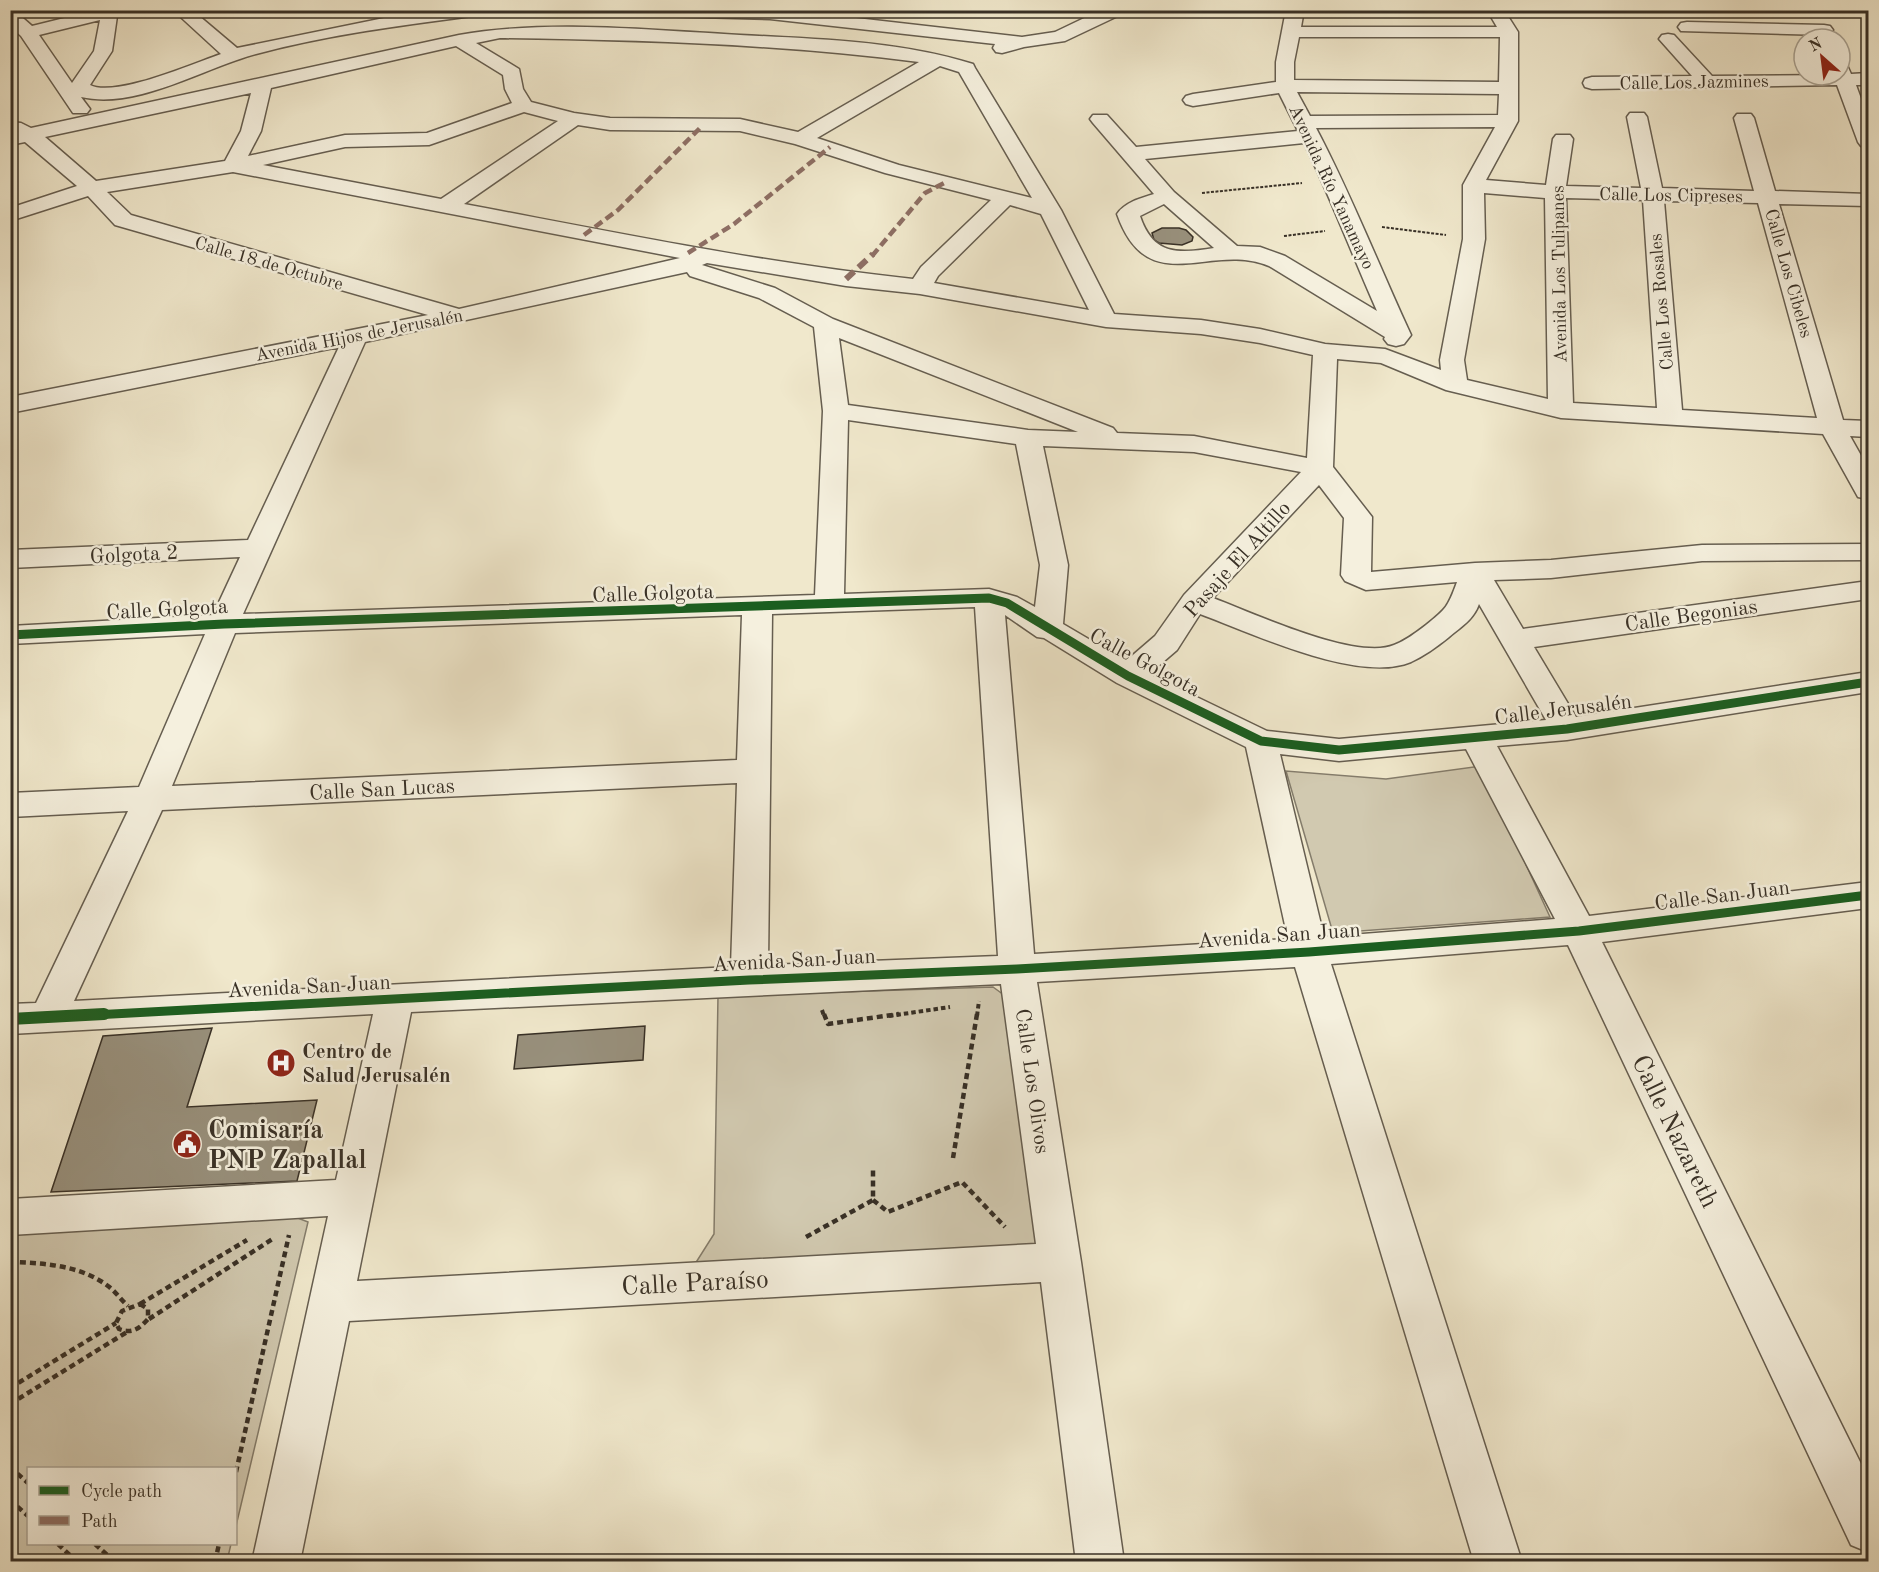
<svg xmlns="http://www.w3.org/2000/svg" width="1879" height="1572" viewBox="0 0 1879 1572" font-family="'Old Standard TT',serif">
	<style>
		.green { fill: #d1c9b0; stroke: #847c6b; stroke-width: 1.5 }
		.building { fill: #98907c; stroke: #383026; stroke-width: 1.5 }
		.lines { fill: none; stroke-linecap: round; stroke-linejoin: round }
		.minor-casing { stroke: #665e50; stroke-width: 3 }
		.path-far2 { stroke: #383026; stroke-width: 2; stroke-dasharray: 3 1.5; stroke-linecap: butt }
		.path-far1 { stroke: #383026; stroke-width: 4; stroke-dasharray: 4.5 3; stroke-linecap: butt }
		.path { stroke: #383026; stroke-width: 4.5; stroke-dasharray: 6 4; stroke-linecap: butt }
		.minor { fill: #f5f0de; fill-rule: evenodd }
		.quiet-far1 { stroke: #8d6e63; stroke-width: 4.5; stroke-dasharray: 9 4.5; stroke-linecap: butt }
		.quiet { stroke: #8d6e63; stroke-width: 6; stroke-dasharray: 11 6; stroke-linecap: butt }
		.cycleway-far1-casing { stroke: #f5f0de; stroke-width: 13 }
		.cycleway-casing { stroke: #f5f0de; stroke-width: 16 }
		.cycleway-far1 { stroke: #1b5e20; stroke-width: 9 }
		.cycleway { stroke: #1b5e20; stroke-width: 12 }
		.labels { text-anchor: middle; stroke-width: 5; stroke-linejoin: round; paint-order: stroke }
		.far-street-label { font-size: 18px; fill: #383026; stroke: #f5f0de }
		.street-label { font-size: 21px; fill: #383026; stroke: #f5f0de }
		.poi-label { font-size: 21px; font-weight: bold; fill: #383026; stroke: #f5f0de; text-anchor: start }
		.near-poi-label { font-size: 26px; font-weight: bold; fill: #383026; stroke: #f5f0de; text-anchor: start }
		.near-street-label { font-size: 26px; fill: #383026; stroke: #f5f0de }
	</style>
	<rect width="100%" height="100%" fill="#f0e8cc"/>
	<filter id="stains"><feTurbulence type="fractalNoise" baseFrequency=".00333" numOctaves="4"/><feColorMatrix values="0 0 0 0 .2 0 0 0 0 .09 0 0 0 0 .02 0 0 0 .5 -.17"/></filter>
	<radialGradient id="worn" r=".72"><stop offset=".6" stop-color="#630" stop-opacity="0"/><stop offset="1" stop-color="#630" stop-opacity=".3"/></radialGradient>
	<g class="green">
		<polygon points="1481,766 1550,917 1333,933 1286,771 1386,779"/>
		<polygon points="993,987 1008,998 1039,1246 695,1264 714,1234 718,996"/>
		<polygon points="290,1215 308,1222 236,1526 236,1468 28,1468 28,1544 231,1544 227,1561 11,1562 11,1232"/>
	</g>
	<g class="building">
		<polygon points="1162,228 1179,228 1186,230 1193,237 1192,241 1182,245 1159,243 1154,240 1152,233"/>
		<polygon points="645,1026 643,1060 514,1069 518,1035"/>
		<polygon points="212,1028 187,1107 317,1100 297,1181 51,1192 103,1036"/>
	</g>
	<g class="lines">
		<g class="minor-casing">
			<g id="minor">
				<path d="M97 10H130L128 14 117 16 112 51 90 85C115 98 194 63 221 54L173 10H192L237 48 389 17 436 10H488L480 15C405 25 329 34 256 54 203 68 137 110 81 97L90 109 87 113H73L21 36 10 26V11L16 12 32 26ZM100 20 94 51 72 83 39 35Z"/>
				<polygon points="610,10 786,10 1022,37 1055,32 1101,10 1124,10 1122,14 1065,41 1024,47 1002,53 996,52 993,48 995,44 770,19 618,15"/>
				<path d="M1286 10H1304L1301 27H1497L1487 10H1504L1518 32V121L1486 180 1546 185 1553 139 1556 135H1570L1573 139 1566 186 1641 188 1627 117 1630 113H1644L1647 117 1662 188 1754 191 1734 118 1737 114H1751L1754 118 1775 191 1868 194V206L1779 204 1843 420 1868 421V437L1850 436 1868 468V499L1858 497 1823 434 1561 418 1446 390 1381 363 1337 359 1333 467 1372 517 1371 572 1475 563 1551 560 1702 545 1868 544V560L1702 561 1551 578 1494 580 1523 629 1868 581V599L1534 647 1576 717 1868 672V692L1567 740 1497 746 1589 916 1868 882V908L1602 942 1868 1478V1552L1851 1545 1568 945 1331 964 1522 1562H1474L1295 967 1037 982 1081 1262 1124 1562H1076L1041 1282 349 1321 300 1562H252L328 1216 10 1235V1199L336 1180 373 1014 10 1034V1004L36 1003 128 811 10 817V793L139 787 205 634 10 644V626L213 615 240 557 10 568V550L248 540 339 347 10 413V397L428 315 115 225 88 196 10 221V208L77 186 25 142 10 145V122L21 123 31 128 459 35C544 20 637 29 724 34 806 39 893 39 973 64L975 68 1061 210 1114 314 1201 320 1260 329 1325 344 1385 349 1441 370 1440 360 1463 239V185L1495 127 1316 128C1351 194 1379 266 1411 335L1404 344 1396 346 1388 344 1384 339 1385 337 1269 266C1210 241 1148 302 1117 214 1125 202 1141 198 1154 194L1093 123 1090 119 1093 115H1107L1136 147 1298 131 1279 93 1193 106 1186 104 1183 100 1186 96 1193 94 1276 82V62ZM1299 37H1500L1499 82 1294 80V62ZM500 38C640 40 780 44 919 62L798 132 740 119 610 118 574 113 531 102 523 89 519 69 476 43ZM456 46 503 75 505 89 512 103 427 133 345 135 248 156 261 131 271 88ZM940 66 959 72 1032 198 899 165 817 138ZM1297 92 1499 94 1498 115 1310 116ZM251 93 241 131 225 161 96 181 45 137ZM524 112 558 121 441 199 263 165 345 147 429 145ZM578 125 610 130 740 131 795 144 885 173 991 200 921 267 913 279C762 263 613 232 464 204ZM1304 143C1331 198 1352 255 1377 311L1285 256 1260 247 1237 246 1174 192 1145 159ZM233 172 680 258 459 309 131 215 107 192ZM1484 193 1545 198 1548 399 1467 380 1464 360 1485 239ZM1566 198 1643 200 1657 408 1573 403ZM1664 201 1758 203 1817 418 1682 410ZM1164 204 1214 248C1177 254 1153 255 1140 216ZM1010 205 1041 214 1089 310 934 283 938 276ZM707 263 846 286 920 294 1106 327 1201 334 1260 343 1313 355 1307 458 1194 436 1117 433 1113 428 833 319 775 288 702 265ZM687 272 690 276 759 298 814 327 823 411 815 595 243 614 365 342ZM839 338 1078 432 1028 430 848 405ZM848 420 1016 444 1040 565 1035 607 1017 597 989 589 844 594ZM1043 446 1194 452 1301 472 1184 595 1155 636 1126 661 1063 624 1068 565ZM1319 485 1344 518 1341 575 1345 581 1366 590 1457 582C1448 607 1446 609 1426 625 1417 632 1405 641 1394 645 1356 661 1253 613 1213 598ZM1479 604 1546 720 1339 739 1267 731 1149 674 1177 650 1200 614C1252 633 1358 684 1411 662 1424 656 1438 646 1449 637 1461 627 1474 619 1479 604ZM975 607 998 956 768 965 772 614ZM742 615 737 760 172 786 235 633ZM1005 615 1037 637 1044 638 1117 683 1246 747 1288 939 1034 954ZM1466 749 1555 919 1324 937 1280 754 1339 761ZM737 783 731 967 74 1001 162 810ZM1001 984 1036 1244 357 1281 411 1012Z"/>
				<polygon points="1687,22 1824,25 1830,26 1833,30 1830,34 1824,35 1681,31 1678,27 1681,23"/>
				<polygon points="1668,34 1674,35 1712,76 1840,75 1840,63 1847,65 1851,74 1868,73 1868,85 1856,85 1868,118 1868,148 1861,146 1858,142 1837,85 1592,89 1585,87 1583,83 1585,79 1592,77 1692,76 1659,39 1662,35"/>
			</g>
		</g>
		<g class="path-far2">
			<polyline points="1202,193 1302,183"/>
			<polyline points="1382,227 1446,235"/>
			<polyline points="1284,236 1325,231"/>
		</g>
		<g class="path-far1">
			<polyline points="822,1010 824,1016"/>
			<polyline points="889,1016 950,1007"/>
			<polyline points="977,1016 979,1001"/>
		</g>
		<g class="path">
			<polyline points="824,1014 828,1024 899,1014"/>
			<polyline points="953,1158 977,1014"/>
			<polyline points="873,1200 888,1212 962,1182 1005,1227"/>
			<polyline points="806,1237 873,1200 873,1169"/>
			<path d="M10 1262C43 1263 80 1265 108 1286 116 1292 121 1300 128 1306"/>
			<polyline points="140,1304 247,1240"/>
			<path d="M140 1304 148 1309V1319C139 1329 132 1334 119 1329L116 1323 122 1311Z"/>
			<polyline points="149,1319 274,1238"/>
			<polyline points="10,1388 116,1323"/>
			<polyline points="10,1404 127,1332"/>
			<polyline points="10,1467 28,1483"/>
			<polyline points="236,1472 289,1235"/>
			<polyline points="10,1500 28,1516"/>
			<polyline points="58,1544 77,1562"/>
			<polyline points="95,1544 115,1562"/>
			<polyline points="215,1562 219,1544"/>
		</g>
		<use href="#minor" class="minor"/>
		<g class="quiet-far1">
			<polyline points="584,235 618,210 702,126"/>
			<polyline points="688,253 734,224 830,147"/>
			<polyline points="872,256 925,193 944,183"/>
		</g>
		<polyline class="quiet" points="846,279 873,254"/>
		<g class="cycleway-far1-casing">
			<g id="cycleway-far1">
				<polyline points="10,635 224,624 989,598 1007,603 1128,676 1261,741 1339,750 1567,729 1868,682"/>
				<polyline points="75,1016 749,980 1017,969 1309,952 1579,931 1868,895"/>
			</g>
		</g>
		<g class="cycleway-casing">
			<polyline id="cycleway" points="10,1019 104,1014"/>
		</g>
		<use href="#cycleway-far1" class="cycleway-far1"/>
		<use href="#cycleway" class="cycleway"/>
	</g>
	<defs>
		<g id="hospital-disc" transform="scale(1.5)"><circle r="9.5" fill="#8f2418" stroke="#f5f0de"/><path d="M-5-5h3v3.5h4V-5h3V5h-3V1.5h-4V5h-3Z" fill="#fff"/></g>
		<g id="civic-disc" transform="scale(1.5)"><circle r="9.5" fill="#8f2418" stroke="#f5f0de"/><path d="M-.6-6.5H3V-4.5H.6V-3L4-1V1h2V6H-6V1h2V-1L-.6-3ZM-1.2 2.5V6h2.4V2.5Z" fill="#fff"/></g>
	</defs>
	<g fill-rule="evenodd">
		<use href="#hospital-disc" x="281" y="1063"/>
		<use href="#civic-disc" x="187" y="1144"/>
	</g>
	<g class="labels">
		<g class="far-street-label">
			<text transform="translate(1694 82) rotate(-1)" y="6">Calle Los Jazmines</text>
			<text transform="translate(1332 187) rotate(65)" y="6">Avenida Río Yanamayo</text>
			<text transform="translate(1671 195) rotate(1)" y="6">Calle Los Cipreses</text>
			<text transform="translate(269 263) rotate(16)" y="6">Calle 18 de Octubre</text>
			<text transform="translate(1789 273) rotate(74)" y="6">Calle Los Cibeles</text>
			<text transform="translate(1559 274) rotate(-91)" y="6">Avenida Los Tulipanes</text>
			<text transform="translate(1661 302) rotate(-95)" y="6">Calle Los Rosales</text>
			<text transform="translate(359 335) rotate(-11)" y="6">Avenida Hijos de Jerusalén</text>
		</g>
		<g class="street-label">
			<text transform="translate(134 554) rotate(-3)" y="7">Golgota 2</text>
			<text transform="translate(1237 559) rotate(-48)" y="7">Pasaje El Altillo</text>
			<text transform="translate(653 593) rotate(-2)" y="7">Calle Golgota</text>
			<text transform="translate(167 609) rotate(-3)" y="7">Calle Golgota</text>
			<text transform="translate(1691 615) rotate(-8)" y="7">Calle Begonias</text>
			<text transform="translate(1145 662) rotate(28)" y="7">Calle Golgota</text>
			<text transform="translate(1563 709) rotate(-7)" y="7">Calle Jerusalén</text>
			<text transform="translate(382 789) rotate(-3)" y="7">Calle San Lucas</text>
			<text transform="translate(1722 895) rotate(-7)" y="7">Calle San Juan</text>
			<text transform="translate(1279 935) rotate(-4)" y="7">Avenida San Juan</text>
			<text transform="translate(794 960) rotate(-3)" y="7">Avenida San Juan</text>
			<text transform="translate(309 986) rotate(-3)" y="7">Avenida San Juan</text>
			<text transform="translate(1033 1081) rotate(82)" y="7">Calle Los Olivos</text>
		</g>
		<g class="poi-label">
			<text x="302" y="1058">Centro de<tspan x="302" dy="24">Salud Jerusalén</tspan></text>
		</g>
		<g class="near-poi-label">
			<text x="208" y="1138">Comisaría<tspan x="208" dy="30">PNP Zapallal</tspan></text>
		</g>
		<g class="near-street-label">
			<text transform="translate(1676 1131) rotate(64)" y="9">Calle Nazareth</text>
			<text transform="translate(695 1282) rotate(-3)" y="9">Calle Paraíso</text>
		</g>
	</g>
	<rect width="1879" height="1572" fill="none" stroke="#f0e8cc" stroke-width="36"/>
	<rect x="12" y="12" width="1855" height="1548" fill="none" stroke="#383026" stroke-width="3"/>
	<rect x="18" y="18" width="1843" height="1536" fill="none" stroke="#383026" stroke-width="1.5"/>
	<rect x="27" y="1467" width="210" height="78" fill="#f5f0de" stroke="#a9a394" stroke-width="1.5"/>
	<rect x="39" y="1486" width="30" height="9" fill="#1b5e20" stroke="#a9a394" stroke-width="1.5"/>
	<text x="81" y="1497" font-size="18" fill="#383026">Cycle path</text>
	<rect x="39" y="1516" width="30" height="9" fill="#8d6e63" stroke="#a9a394" stroke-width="1.5"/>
	<text x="81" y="1527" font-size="18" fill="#383026">Path</text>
	<g transform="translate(1822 57) rotate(332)"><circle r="28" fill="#f5f0de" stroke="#a9a394" stroke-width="1.5"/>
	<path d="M0-4.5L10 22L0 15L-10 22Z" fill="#8f2418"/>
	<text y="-9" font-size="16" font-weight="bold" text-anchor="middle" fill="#383026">N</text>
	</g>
	<rect width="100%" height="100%" filter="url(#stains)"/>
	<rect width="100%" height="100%" fill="url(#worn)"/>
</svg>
